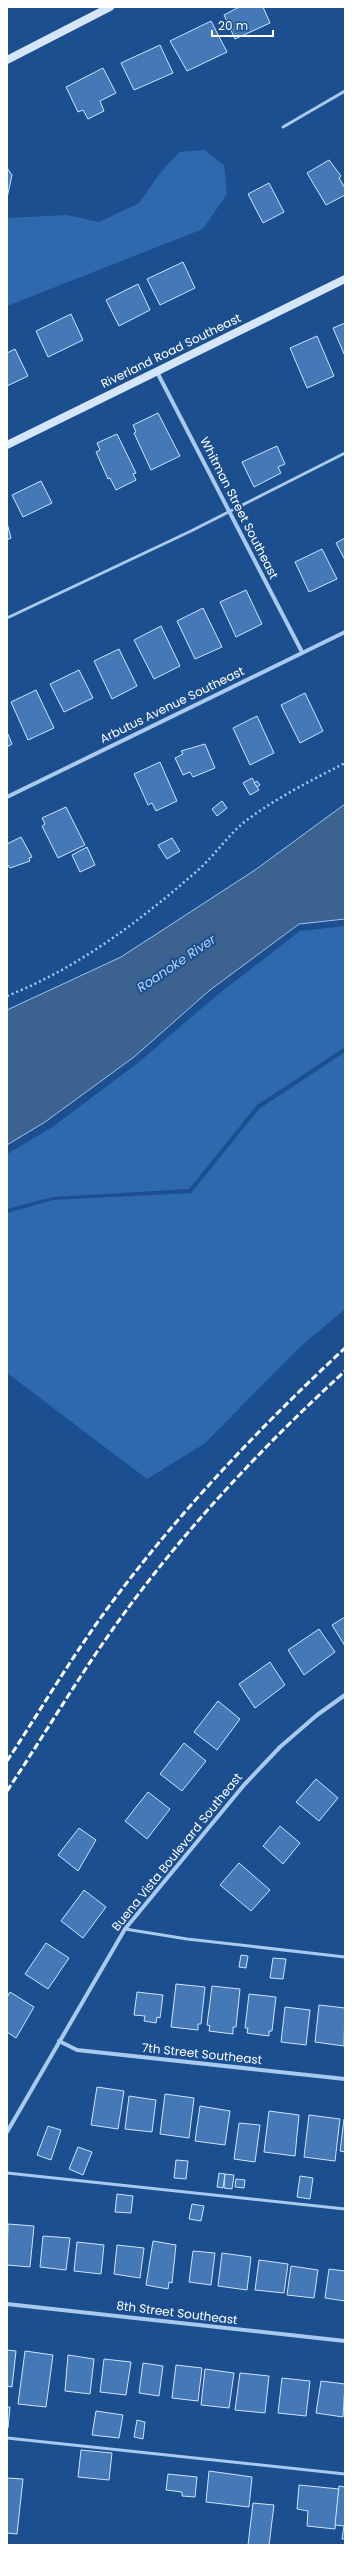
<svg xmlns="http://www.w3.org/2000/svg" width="352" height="2552" viewBox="0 0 352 2552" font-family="Poppins,sans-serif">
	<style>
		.green { fill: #2e69ad }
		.water { fill: #3c6290; stroke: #9cc4f0 }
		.building { fill: #4478b7; stroke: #cfe3fa }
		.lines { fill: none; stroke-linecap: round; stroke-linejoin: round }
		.path { stroke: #a9c9ee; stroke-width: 2.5; stroke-dasharray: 2 3; stroke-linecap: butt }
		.lane { stroke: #a9c9ee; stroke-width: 3 }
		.street { stroke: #a9c9ee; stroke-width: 4 }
		.secondary { stroke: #d6e6fa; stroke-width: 8 }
		.rail { stroke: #fff; stroke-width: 3; stroke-dasharray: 7 3; stroke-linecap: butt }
		.labels { text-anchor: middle; stroke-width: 4; stroke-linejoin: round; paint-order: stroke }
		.street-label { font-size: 12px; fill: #fff; stroke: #1b4f8f }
		.water-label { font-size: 13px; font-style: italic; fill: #b5d3f5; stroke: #1b4f8f }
	</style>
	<rect width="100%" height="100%" fill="#1b4f8f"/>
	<g class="green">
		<polygon points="204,150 224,165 227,194 203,229 7,306 7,218 67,215 99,222 139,203 160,173 179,152"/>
		<polygon points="345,926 345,1047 257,1105 189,1189 53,1197 7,1209 7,1154 51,1128 139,1062 216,996 300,931"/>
		<polygon points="345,1052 345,1309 299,1348 204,1444 147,1479 7,1373 7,1213 53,1200 191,1193 259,1109"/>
	</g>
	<polygon class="water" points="345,804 345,919 299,924 210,990 134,1057 45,1122 7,1145 7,1010 121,957 255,870"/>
	<g class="building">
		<polygon points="239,7 263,7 270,23 235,39 224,15"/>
		<polygon points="211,21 227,52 187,71 170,41"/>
		<polygon points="160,45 173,73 134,90 121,63"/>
		<polygon points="103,68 116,93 100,101 104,111 88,119 83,110 78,112 66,87"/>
		<polygon points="329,160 341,176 339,178 345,188 345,195 326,205 307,173"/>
		<polygon points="7,168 12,175 7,198"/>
		<polygon points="269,183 284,212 263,223 248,194"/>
		<polygon points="183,262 195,288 160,305 147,279"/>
		<polygon points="138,284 150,310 119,326 106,300"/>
		<polygon points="71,314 83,340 48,357 36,331"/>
		<polygon points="345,323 345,356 333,328"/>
		<polygon points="317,336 334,376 307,388 290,348"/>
		<polygon points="15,349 28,376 7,386 7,353"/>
		<polygon points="158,413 180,456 151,470 134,433 136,432 133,425"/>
		<polygon points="117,434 136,473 133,474 136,480 116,490 110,478 108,479 96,452 100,450 97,443"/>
		<polygon points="277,446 285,464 278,467 281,473 254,487 242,462"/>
		<polygon points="41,481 52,503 23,517 12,495"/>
		<polygon points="7,523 11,538 7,540"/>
		<polygon points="345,538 345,560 336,543"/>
		<polygon points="322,549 337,579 309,592 295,562"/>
		<polygon points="246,590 262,624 236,637 220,602"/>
		<polygon points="203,608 222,647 195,659 177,621"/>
		<polygon points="161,626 180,666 154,679 134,640"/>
		<polygon points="119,649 137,686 112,699 94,661"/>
		<polygon points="79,670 93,698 64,712 50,684"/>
		<polygon points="36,690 54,728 28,740 11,702"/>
		<polygon points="305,693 323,731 300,743 281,705"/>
		<polygon points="257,716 274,753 250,765 233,728"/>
		<polygon points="7,732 12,744 7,747"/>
		<polygon points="205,744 215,768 193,777 190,772 183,775 175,758 183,754 181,751"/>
		<polygon points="160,762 177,801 156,811 152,803 148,805 134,774"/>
		<polygon points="252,778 259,790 250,795 243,783"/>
		<polygon points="257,781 260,785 257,787 254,783"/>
		<polygon points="222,801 227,808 217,816 212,809"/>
		<polygon points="66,807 85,845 58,858 42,826 45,824 42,818"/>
		<polygon points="21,837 32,857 29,858 30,861 10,868 7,864 7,844"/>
		<polygon points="172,838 180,851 167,859 158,845"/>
		<polygon points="87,847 95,865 80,872 72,855"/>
		<polygon points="345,1617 345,1646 332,1625"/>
		<polygon points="319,1629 335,1652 304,1675 288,1650"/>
		<polygon points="270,1662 285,1685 255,1708 239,1684"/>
		<polygon points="218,1701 240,1719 217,1750 194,1732"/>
		<polygon points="184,1743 206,1761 182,1791 160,1774"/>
		<polygon points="316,1779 338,1798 319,1821 296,1802"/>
		<polygon points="148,1792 170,1809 147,1839 125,1821"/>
		<polygon points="280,1826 300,1843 283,1864 263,1846"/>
		<polygon points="79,1828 96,1840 78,1871 58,1855"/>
		<polygon points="239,1863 270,1890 251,1911 220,1885"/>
		<polygon points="84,1890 106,1907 83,1938 61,1921"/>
		<polygon points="46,1943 69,1958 48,1989 25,1974"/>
		<polygon points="241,1955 248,1956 246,1968 239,1967"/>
		<polygon points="273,1958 286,1959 283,1979 270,1978"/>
		<polygon points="176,1984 205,1987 201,2024 198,2024 198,2030 171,2027"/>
		<polygon points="212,1986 240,1989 236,2027 233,2027 233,2034 209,2031 210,2026 207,2025"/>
		<polygon points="10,1992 34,2007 16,2038 7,2032 7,1997"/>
		<polygon points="137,1992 163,1995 160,2018 157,2017 156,2023 144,2021 145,2016 134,2015"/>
		<polygon points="249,1994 276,1997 272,2031 269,2031 269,2036 247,2033 248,2028 245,2028"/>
		<polygon points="319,2005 345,2008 344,2046 315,2042"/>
		<polygon points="285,2007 310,2010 306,2045 281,2042"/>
		<polygon points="97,2087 124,2091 118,2129 91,2125"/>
		<polygon points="165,2094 194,2098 189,2138 160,2134"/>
		<polygon points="129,2096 156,2100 152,2132 125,2129"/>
		<polygon points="200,2106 230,2111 225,2145 195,2141"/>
		<polygon points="269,2111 299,2115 295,2156 264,2152"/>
		<polygon points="309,2115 340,2119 335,2161 304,2157"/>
		<polygon points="344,2119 345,2119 345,2152 340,2151"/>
		<polygon points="239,2123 260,2125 255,2162 234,2159"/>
		<polygon points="48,2126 61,2130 51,2160 37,2155"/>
		<polygon points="78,2147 92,2152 83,2175 69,2169"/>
		<polygon points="176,2160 188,2161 186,2179 174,2178"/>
		<polygon points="219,2173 225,2174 223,2188 217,2187"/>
		<polygon points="225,2174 234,2175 232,2189 224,2188"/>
		<polygon points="300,2176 313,2178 310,2199 297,2197"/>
		<polygon points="236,2179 245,2180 244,2188 235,2187"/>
		<polygon points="117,2194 133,2196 131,2213 115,2212"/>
		<polygon points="192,2204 204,2206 201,2221 189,2219"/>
		<polygon points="8,2224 34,2226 30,2267 7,2265"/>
		<polygon points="43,2236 70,2238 66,2270 40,2267"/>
		<polygon points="153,2241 176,2245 172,2283 169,2282 168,2289 146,2285"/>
		<polygon points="77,2242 104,2245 101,2274 74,2271"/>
		<polygon points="117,2245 144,2248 140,2278 114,2274"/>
		<polygon points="193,2251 215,2253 211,2285 189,2282"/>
		<polygon points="222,2253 251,2257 247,2290 218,2286"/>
		<polygon points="259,2260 288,2264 284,2293 255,2290"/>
		<polygon points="291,2266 318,2270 314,2298 287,2295"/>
		<polygon points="329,2269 345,2271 345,2301 325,2298"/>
		<polygon points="7,2350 16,2351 12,2387 7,2386"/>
		<polygon points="25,2351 53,2355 46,2407 18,2404"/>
		<polygon points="68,2355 94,2359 90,2394 65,2391"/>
		<polygon points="104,2359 131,2362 126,2395 100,2392"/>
		<polygon points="143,2363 163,2366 159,2396 139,2393"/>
		<polygon points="176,2365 202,2368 198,2401 172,2398"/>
		<polygon points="205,2369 234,2373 229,2408 201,2405"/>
		<polygon points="240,2373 269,2376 265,2413 235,2410"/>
		<polygon points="282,2378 310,2381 306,2416 278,2413"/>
		<polygon points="321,2381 345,2384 343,2417 316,2413"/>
		<polygon points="7,2407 10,2407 8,2428 7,2427"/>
		<polygon points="96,2411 123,2415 119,2438 92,2435"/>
		<polygon points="137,2420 145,2422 143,2439 134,2437"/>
		<polygon points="81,2450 112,2453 109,2480 78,2477"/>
		<polygon points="209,2471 252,2477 249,2507 206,2502"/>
		<polygon points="168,2474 197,2477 195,2497 182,2496 182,2492 166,2490"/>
		<polygon points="7,2478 23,2479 17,2534 7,2533"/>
		<polygon points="299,2485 339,2489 335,2529 307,2526 308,2511 297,2509"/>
		<polygon points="339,2486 345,2487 345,2539 342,2539 344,2526 335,2525"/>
		<polygon points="253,2503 274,2505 269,2545 248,2545"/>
	</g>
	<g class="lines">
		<path class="path" d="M7 996C78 968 140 921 197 871 213 857 226 838 243 823 274 799 310 781 345 763"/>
		<g class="lane">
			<polyline points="283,127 345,91"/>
			<polyline points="7,618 191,531 345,453"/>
			<polyline points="125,1929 187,1939 345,1957"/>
			<polyline points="7,2173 345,2209"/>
			<polyline points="7,2438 345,2474"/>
		</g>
		<g class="street">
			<polyline points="157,372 302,652"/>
			<polyline points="7,797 345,632"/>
			<polyline points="59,2041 77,2050 345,2079"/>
			<polyline points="7,2132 125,1929 244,1785 280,1747 317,1715 345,1695"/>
			<polyline points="7,2304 345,2341"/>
		</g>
		<g class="secondary">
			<polyline points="7,60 110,7"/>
			<polyline points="7,445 345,279"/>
		</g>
		<g class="rail">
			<path d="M7 1761C40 1711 71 1658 107 1609 177 1514 259 1428 345 1348"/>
			<path d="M7 1791C45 1734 80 1674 120 1619 185 1529 263 1446 345 1371"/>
		</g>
	</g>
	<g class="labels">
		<g class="street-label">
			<text transform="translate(171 351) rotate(-26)" y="4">Riverland Road Southeast</text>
			<text transform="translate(239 508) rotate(63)" y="4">Whitman Street Southeast</text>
			<text transform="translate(172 705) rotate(-26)" y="4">Arbutus Avenue Southeast</text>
			<text transform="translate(177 1852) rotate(-51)" y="4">Buena Vista Boulevard Southeast</text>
			<text transform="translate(202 2054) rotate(6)" y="4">7th Street Southeast</text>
			<text transform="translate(177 2313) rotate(7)" y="4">8th Street Southeast</text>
		</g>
		<g class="water-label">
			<text transform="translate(176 963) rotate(-34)" y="5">Roanoke River</text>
		</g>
	</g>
	<rect width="352" height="2552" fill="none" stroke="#ffffff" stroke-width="16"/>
	<path d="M212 30v6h61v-6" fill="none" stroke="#ffffff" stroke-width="2"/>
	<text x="218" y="30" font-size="12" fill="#ffffff" stroke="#1b4f8f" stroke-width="3" paint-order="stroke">20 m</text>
</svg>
